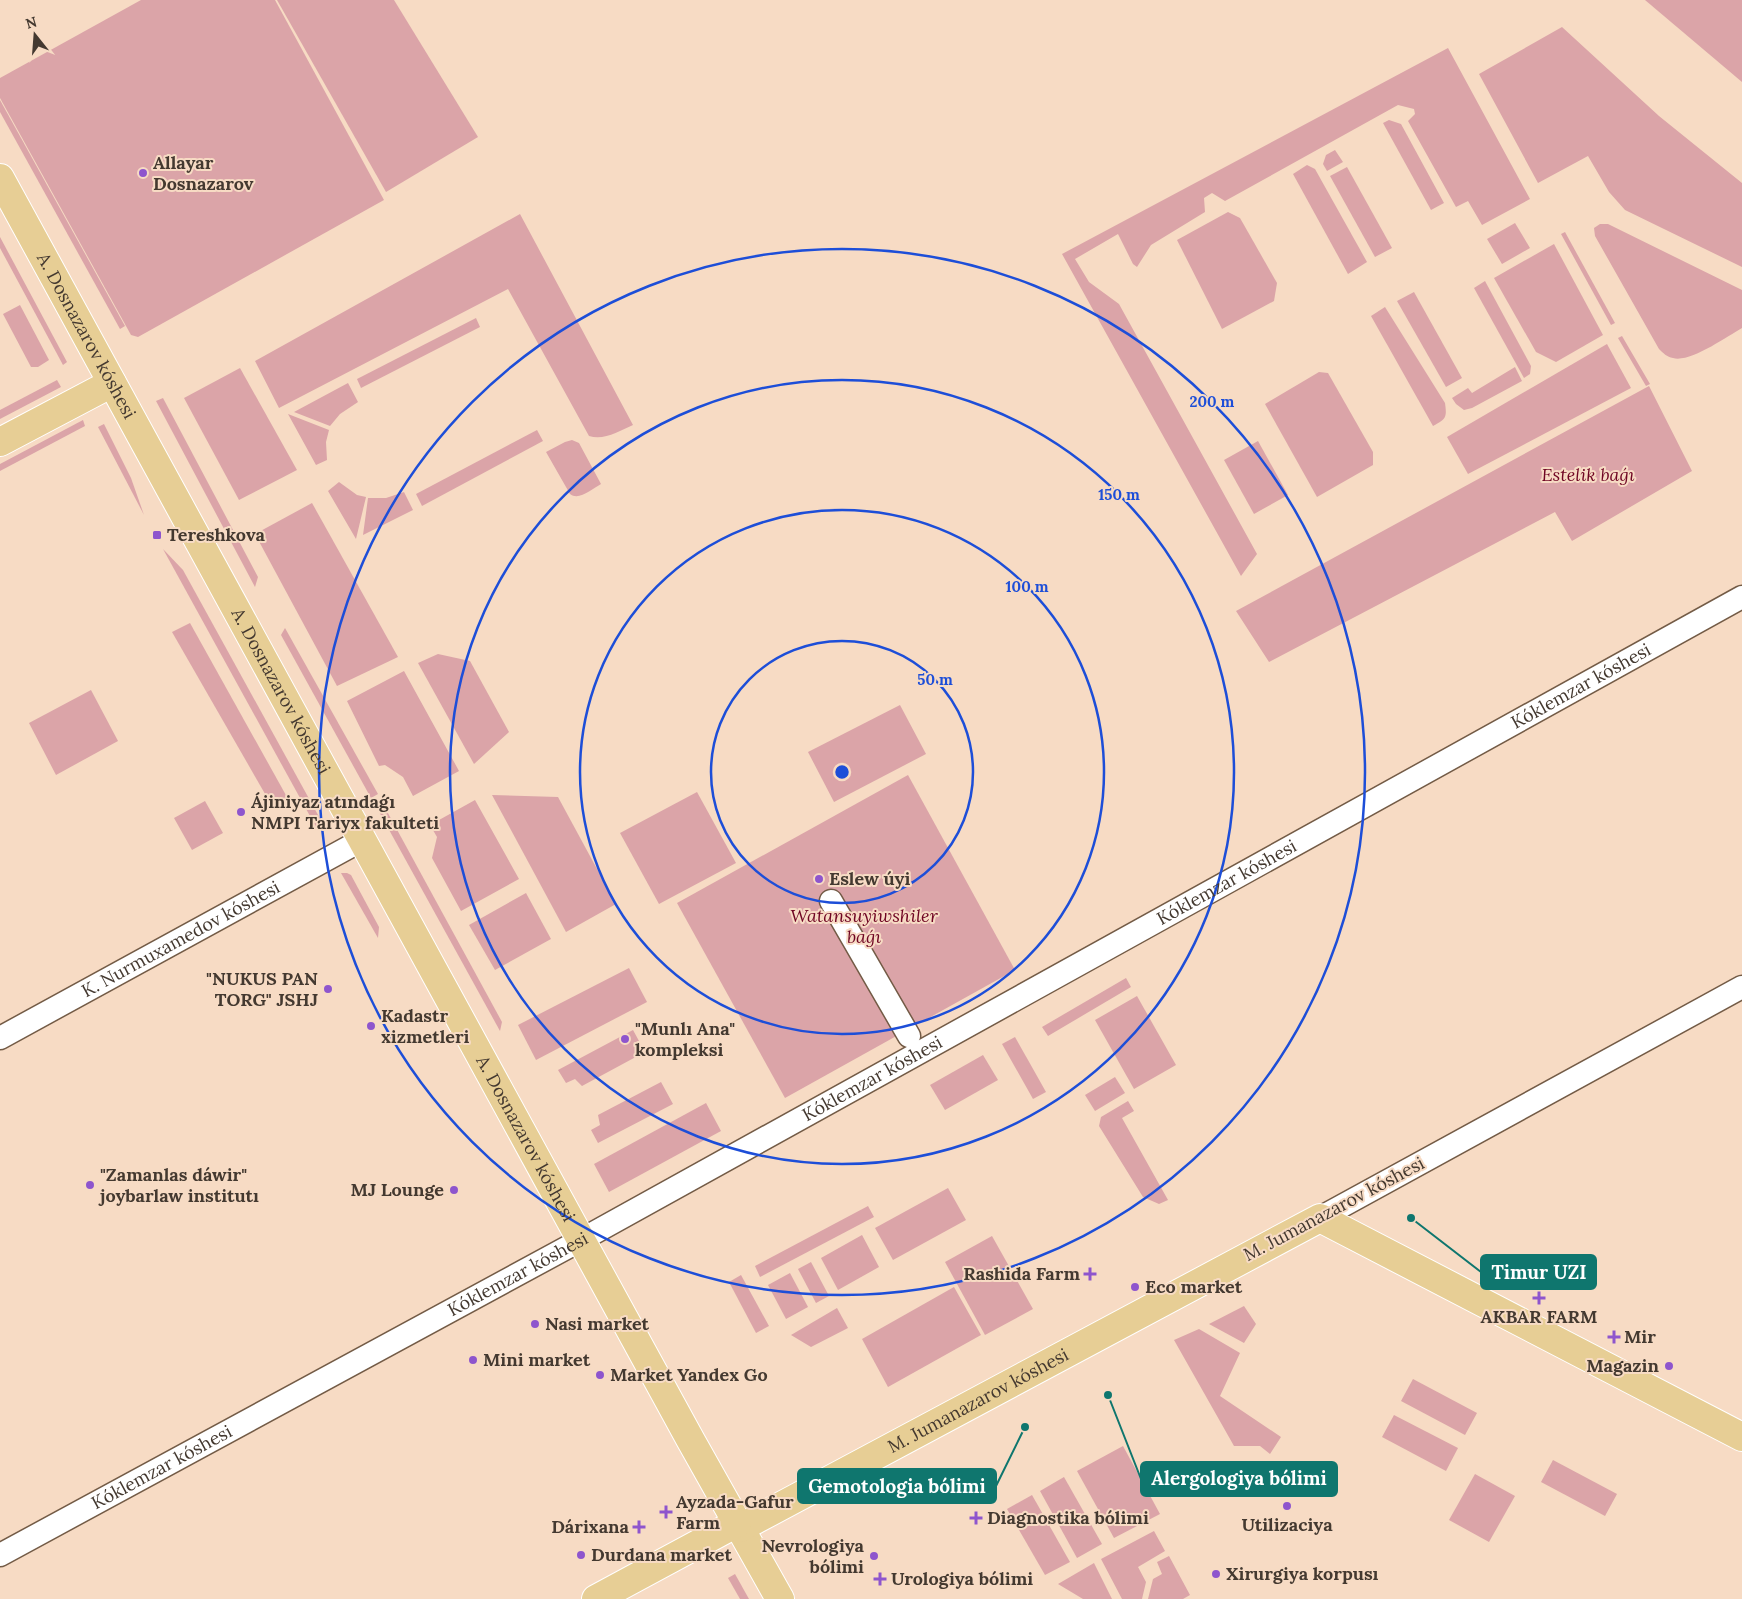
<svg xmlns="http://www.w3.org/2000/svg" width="1742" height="1599" viewBox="0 0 1742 1599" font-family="Lora,serif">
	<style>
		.green { fill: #dba4a8 }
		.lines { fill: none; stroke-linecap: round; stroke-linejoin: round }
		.minor-casing { stroke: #735b46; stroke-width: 25 }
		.major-casing { stroke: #fff; stroke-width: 30 }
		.minor { stroke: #fff; stroke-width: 22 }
		.major { stroke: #e7ce95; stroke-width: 28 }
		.ring { fill: none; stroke: #1d4ed8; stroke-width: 2.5 }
		.poi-dot { fill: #8e55cd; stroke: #f7dbc4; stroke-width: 2 }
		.labels { text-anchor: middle; stroke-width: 4; stroke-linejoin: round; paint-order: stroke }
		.poi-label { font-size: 18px; font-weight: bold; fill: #443930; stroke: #f7dbc4; text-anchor: start }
		.street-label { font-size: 18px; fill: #443930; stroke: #f7dbc4 }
		.park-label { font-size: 18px; font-style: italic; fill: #6f0523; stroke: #f7dbc4 }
		.centre { fill: #1d4ed8; stroke: #f7dbc4; stroke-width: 2.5 }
		.ring-label { font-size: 15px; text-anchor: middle; font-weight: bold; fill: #1d4ed8; stroke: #f7dbc4; stroke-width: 4; stroke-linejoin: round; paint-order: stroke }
		.leader { fill: none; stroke: #0f766e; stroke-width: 2 }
		.callout-dot { fill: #0f766e; stroke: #f7dbc4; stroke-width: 2 }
		.callout { fill: #0f766e; stroke: #0f766e; stroke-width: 2 }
		.callout-label { font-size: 19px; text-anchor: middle; font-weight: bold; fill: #fff }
	</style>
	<rect width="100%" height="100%" fill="#f7dbc4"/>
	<g class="green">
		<polygon points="141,0 275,0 384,200 138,337 131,335 0,98 0,78"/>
		<polygon points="277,0 394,0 478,137 386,192"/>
		<polygon points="1645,0 1742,0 1742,82"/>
		<polygon points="1562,27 1659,116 1742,183 1742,267 1625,210 1609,192 1588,156 1538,183 1479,74"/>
		<polygon points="1448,48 1530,199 1482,225 1468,201 1456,207 1408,121 1415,114 1414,109 1398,105 1225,201 1212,193 1204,198 1205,212 1151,245 1137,267 1133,264 1118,234 1075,259 1089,282 1119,304 1257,554 1241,576 1062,254"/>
		<polygon points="0,100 125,326 120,329 0,112"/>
		<polygon points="1389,120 1401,124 1444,203 1431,210 1383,123"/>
		<polygon points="1335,150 1343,162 1327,171 1323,164 1326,155"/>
		<polygon points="1307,165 1315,169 1367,262 1348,274 1293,174"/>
		<polygon points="1347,167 1392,248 1375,257 1330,176"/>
		<polygon points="1228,212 1240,218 1277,283 1274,301 1222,329 1177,240"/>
		<path d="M520 214 633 425C619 431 604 441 589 436L508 289 279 408 255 361Z"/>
		<polygon points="1515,223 1530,248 1502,264 1487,239"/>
		<path d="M1600 224H1608L1742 290V328C1726 337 1690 363 1673 358 1667 357 1663 353 1659 349L1595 236 1594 228Z"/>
		<polygon points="1565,232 1615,323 1611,325 1561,234"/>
		<polygon points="0,237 67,362 63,365 0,248"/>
		<polygon points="1554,244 1603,335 1556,362 1536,352 1494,278"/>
		<polygon points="1485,281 1531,366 1530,374 1524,378 1474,288"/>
		<polygon points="1414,292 1462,378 1446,387 1397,301"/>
		<polygon points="20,305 49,360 38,367 31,367 3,314"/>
		<path d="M1385 307 1445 403C1447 418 1446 419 1433 426L1371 316Z"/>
		<polygon points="476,318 480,327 361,388 357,379"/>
		<polygon points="1622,336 1650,384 1646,386 1618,338"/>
		<polygon points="1607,344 1631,388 1468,474 1447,437"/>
		<polygon points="1515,367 1522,381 1472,408 1464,410 1456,404 1452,398 1468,388 1472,393"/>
		<polygon points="240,368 297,470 239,500 184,398"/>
		<polygon points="1319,372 1328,373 1373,452 1373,465 1317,497 1265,404"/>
		<polygon points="57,380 61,387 0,419 0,410"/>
		<polygon points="348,383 358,402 340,414 330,426 294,412"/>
		<polygon points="1649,386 1692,471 1572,541 1555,512 1269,662 1236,611"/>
		<polygon points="163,398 258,577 255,587 156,401"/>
		<polygon points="288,414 329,430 326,442 327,460 316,465"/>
		<polygon points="83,420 85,426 0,471 0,464"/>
		<polygon points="104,424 131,478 144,515 98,427"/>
		<polygon points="537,430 543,441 422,506 416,494"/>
		<path d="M572 440 579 443 601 484C592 489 579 501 570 494L546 452 565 442Z"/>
		<polygon points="1258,441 1288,495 1254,514 1224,460"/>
		<polygon points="339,482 357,495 366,497 356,539 328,491"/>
		<polygon points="404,492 413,510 363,535 368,498 386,498"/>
		<polygon points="312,503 398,657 337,686 255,534"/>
		<polygon points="163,549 183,570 323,824 316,827"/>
		<polygon points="190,623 287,797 272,806 172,632"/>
		<polygon points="285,628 378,794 371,798 281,635"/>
		<polygon points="438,654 470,661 509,732 474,764 418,663"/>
		<polygon points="404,671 459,771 413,796 403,777 385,765 379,766 347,701"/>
		<polygon points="91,690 118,741 56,775 29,723"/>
		<polygon points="900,705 926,754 834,802 808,752"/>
		<polygon points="908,775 1015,970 785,1098 677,903"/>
		<polygon points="697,792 736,863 659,904 620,833"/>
		<polygon points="492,795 558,797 616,904 566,932"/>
		<polygon points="475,800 519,879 461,911 432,858 437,837 430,825"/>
		<polygon points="205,801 223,833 192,850 174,818"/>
		<polygon points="383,804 502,1022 500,1031 377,808"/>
		<polygon points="341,873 347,873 351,875 379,927 378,938"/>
		<polygon points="526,893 551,939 495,970 469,925"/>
		<polygon points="629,968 647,1002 536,1060 518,1025"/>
		<polygon points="1126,978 1131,987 1048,1036 1042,1027"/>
		<polygon points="1137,996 1176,1065 1134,1089 1095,1020"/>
		<polygon points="633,1030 645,1052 582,1086 575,1079 566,1083 558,1070"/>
		<polygon points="1015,1037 1046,1092 1033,1099 1002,1044"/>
		<polygon points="983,1055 998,1080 945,1110 930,1085"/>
		<polygon points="1115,1077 1125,1093 1095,1111 1085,1095"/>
		<polygon points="661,1082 673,1104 598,1143 591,1130 600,1125 598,1115"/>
		<polygon points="1128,1101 1134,1111 1122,1118 1168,1200 1159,1204 1143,1197 1099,1126 1101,1117"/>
		<polygon points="706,1103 721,1131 609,1192 594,1164"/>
		<polygon points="948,1188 966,1220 893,1260 875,1228"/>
		<polygon points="868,1206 874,1217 760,1277 755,1266"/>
		<polygon points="862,1235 879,1267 838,1290 821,1258"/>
		<polygon points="992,1236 1033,1309 985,1335 945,1262"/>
		<polygon points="811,1262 829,1296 816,1303 798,1269"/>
		<polygon points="790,1273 808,1307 786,1319 768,1285"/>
		<polygon points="741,1275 769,1326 756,1333 729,1282"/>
		<polygon points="954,1287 981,1335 888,1387 862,1339"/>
		<polygon points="1244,1306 1256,1324 1244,1343 1209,1324"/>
		<polygon points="837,1308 848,1328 811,1347 791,1335"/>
		<polygon points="1199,1329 1240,1353 1220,1396 1281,1437 1270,1454 1260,1446 1234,1446 1174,1340"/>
		<polygon points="1413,1379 1477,1413 1465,1435 1401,1401"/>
		<polygon points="1394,1415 1458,1448 1446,1471 1382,1437"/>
		<polygon points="1123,1446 1160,1514 1114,1538 1077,1471"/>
		<polygon points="1553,1460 1617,1494 1605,1516 1541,1482"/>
		<polygon points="1475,1474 1515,1496 1489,1542 1449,1520"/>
		<polygon points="1064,1477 1102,1544 1077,1558 1040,1491"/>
		<polygon points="1032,1495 1070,1562 1045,1575 1007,1509"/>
		<polygon points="1154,1531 1165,1551 1138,1567 1146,1582 1142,1599 1122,1599 1101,1559"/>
		<polygon points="1169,1556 1190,1595 1183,1599 1148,1599 1153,1579 1162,1574 1157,1562"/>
		<polygon points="1094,1563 1112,1599 1083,1599 1058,1584"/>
		<polygon points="735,1574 749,1599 740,1599 728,1578"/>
	</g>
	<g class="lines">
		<g class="minor-casing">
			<g id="minor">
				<polyline points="831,901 909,1036"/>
				<path id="s1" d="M0 1038 362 840"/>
				<polyline points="1320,1218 1742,987"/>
				<path id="s2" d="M0 1555 581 1240 1742 597"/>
			</g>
		</g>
		<g class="major-casing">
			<g id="major">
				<path id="s3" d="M0 178 690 1439 780 1599"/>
				<polyline points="0,442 112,383"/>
				<path id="s4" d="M740 1528 1320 1218 1742 1437"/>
				<polyline points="596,1599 737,1523"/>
			</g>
		</g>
		<use href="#minor" class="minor"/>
		<use href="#major" class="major"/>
	</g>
	<g class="ring">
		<circle cx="842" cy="772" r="131"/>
		<circle cx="842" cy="772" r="262"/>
		<circle cx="842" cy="772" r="392"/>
		<circle cx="842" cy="772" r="523"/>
	</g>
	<g class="poi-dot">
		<circle cx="143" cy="173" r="5"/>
		<rect x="152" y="530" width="10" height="10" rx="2.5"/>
		<circle cx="241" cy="812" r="5"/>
		<circle cx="819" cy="879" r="5"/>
		<circle cx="328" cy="989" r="5"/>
		<circle cx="371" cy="1026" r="5"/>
		<circle cx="625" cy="1039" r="5"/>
		<circle cx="90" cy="1185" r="5"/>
		<circle cx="454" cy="1190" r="5"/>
		<path d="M1087.5 1266.5h5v5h5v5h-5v5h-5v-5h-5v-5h5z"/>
		<circle cx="1135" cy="1287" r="5"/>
		<path d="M1536.5 1290.5h5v5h5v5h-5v5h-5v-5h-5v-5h5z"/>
		<circle cx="535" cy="1324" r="5"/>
		<path d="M1611.5 1329.5h5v5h5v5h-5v5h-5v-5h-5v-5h5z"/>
		<circle cx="473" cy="1360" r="5"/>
		<circle cx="1669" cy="1366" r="5"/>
		<circle cx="600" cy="1375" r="5"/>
		<circle cx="1287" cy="1506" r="5"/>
		<path d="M663.5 1504.5h5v5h5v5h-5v5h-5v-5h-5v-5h5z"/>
		<path d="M973.5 1510.5h5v5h5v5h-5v5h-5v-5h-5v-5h5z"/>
		<path d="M636.5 1519.5h5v5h5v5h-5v5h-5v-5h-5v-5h5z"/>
		<circle cx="581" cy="1555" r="5"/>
		<circle cx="874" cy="1556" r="5"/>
		<circle cx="1216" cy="1574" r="5"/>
		<path d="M877.5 1571.5h5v5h5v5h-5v5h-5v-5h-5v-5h5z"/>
	</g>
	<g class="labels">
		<g class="poi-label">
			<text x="153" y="169">Allayar<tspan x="153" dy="21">Dosnazarov</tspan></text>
			<text x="167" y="541">Tereshkova</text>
			<text x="251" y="808">Ájiniyaz atındaǵı<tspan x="251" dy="21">NMPI Tariyx fakulteti</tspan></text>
			<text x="829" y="885">Eslew úyi</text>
			<text x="318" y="985" text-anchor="end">"NUKUS PAN<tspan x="318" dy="21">TORG" JSHJ</tspan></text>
			<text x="381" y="1022">Kadastr<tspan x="381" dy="21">xizmetleri</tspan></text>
			<text x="635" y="1035">"Munlı Ana"<tspan x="635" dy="21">kompleksi</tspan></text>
			<text x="100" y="1181">"Zamanlas dáwir"<tspan x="100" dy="21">joybarlaw institutı</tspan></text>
			<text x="444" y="1196" text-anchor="end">MJ Lounge</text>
			<text x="1080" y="1280" text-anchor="end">Rashida Farm</text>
			<text x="1145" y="1293">Eco market</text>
			<text x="1539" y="1323" text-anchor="middle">AKBAR FARM</text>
			<text x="545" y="1330">Nasi market</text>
			<text x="1624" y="1343">Mir</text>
			<text x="483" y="1366">Mini market</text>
			<text x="1659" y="1372" text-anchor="end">Magazin</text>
			<text x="610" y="1381">Market Yandex Go</text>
			<text x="676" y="1508">Ayzada-Gafur<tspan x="676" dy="21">Farm</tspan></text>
			<text x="987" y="1524">Diagnostika bólimi</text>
			<text x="1287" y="1531" text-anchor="middle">Utilizaciya</text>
			<text x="629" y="1533" text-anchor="end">Dárixana</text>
			<text x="864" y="1552" text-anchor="end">Nevrologiya<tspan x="864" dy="21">bólimi</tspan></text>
			<text x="591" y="1561">Durdana market</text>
			<text x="1226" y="1580">Xirurgiya korpusı</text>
			<text x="891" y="1585">Urologiya bólimi</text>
		</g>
		<g class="street-label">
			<text dy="6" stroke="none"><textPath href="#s3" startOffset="180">A. Dosnazarov kóshesi</textPath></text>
			<text dy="6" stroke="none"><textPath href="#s2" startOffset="1804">Kóklemzar kóshesi</textPath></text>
			<text dy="6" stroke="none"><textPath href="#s3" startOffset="585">A. Dosnazarov kóshesi</textPath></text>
			<text dy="6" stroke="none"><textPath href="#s2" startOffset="1399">Kóklemzar kóshesi</textPath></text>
			<text dy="6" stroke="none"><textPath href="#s1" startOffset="206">K. Nurmuxamedov kóshesi</textPath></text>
			<text dy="6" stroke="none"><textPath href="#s2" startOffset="994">Kóklemzar kóshesi</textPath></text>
			<text dy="6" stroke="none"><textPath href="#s3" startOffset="1095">A. Dosnazarov kóshesi</textPath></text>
			<text transform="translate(1334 1209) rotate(-28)" y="6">M. Jumanazarov kóshesi</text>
			<text dy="6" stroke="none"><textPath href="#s2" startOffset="589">Kóklemzar kóshesi</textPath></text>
			<text dy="6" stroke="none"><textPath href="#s4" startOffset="270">M. Jumanazarov kóshesi</textPath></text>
			<text dy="6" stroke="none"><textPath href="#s2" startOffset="184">Kóklemzar kóshesi</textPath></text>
		</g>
		<g class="park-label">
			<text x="1588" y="481">Estelik baǵı</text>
			<text x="864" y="922">Watansuyiwshiler<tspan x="864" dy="21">baǵı</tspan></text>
		</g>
	</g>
	<circle cx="842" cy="772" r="8" class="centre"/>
	<g class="ring-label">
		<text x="1212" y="407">200 m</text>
		<text x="1119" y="500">150 m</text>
		<text x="1027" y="592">100 m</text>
		<text x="935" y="685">50 m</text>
	</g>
	<path class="leader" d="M1411 1218L1481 1272M1108 1395L1141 1479M1025 1427L996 1486"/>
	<g class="callout-dot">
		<circle cx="1411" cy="1218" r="5"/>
		<circle cx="1108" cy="1395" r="5"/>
		<circle cx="1025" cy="1427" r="5"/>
	</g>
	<g class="callout">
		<rect x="1481" y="1255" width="115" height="34" rx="5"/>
		<rect x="1141" y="1462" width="196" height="34" rx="5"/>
		<rect x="798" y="1469" width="198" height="34" rx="5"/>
	</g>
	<g class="callout-label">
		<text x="1539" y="1279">Timur UZI</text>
		<text x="1239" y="1485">Alergologiya bólimi</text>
		<text x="897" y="1493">Gemotologia bólimi</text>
	</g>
	<g transform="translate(35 35) rotate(343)" stroke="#f7dbc4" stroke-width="4" paint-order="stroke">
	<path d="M0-4L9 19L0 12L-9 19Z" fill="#443930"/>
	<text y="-8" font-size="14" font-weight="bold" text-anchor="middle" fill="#443930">N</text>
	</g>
</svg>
